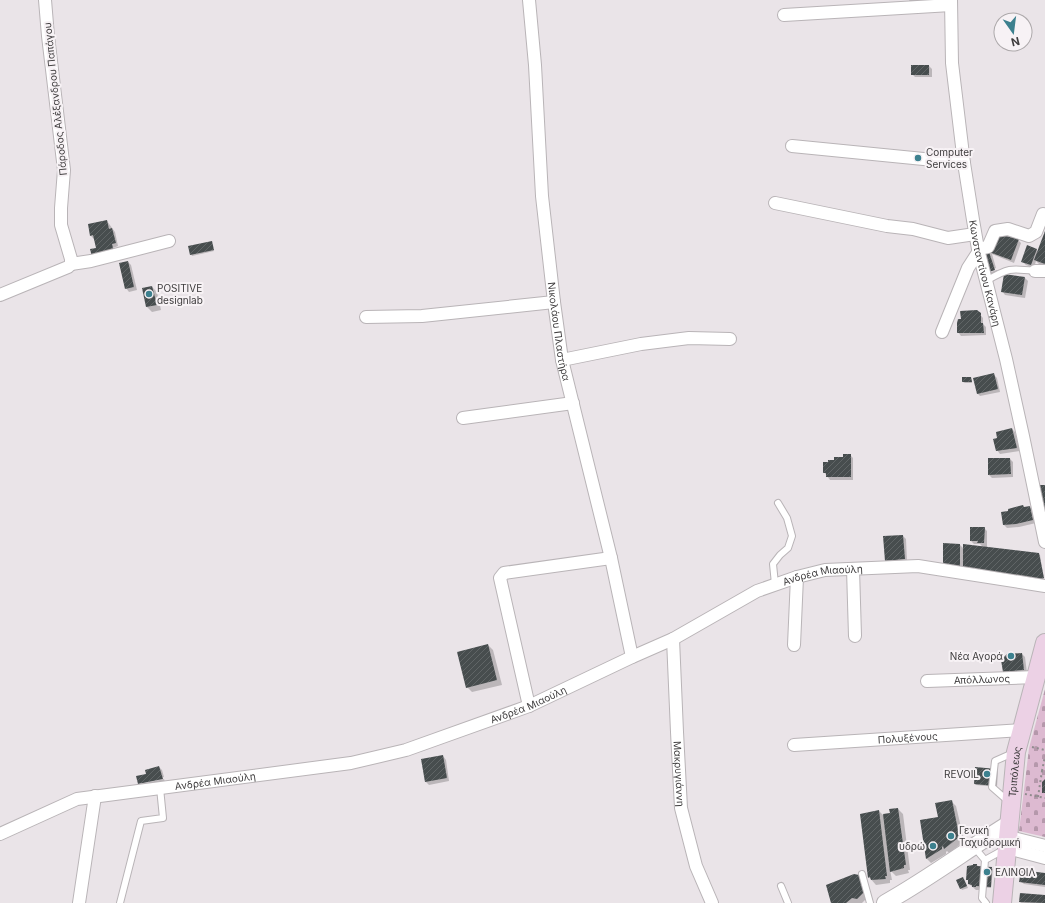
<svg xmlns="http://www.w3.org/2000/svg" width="1045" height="903" viewBox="0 0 1045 903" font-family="Inter,sans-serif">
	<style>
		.cemetery { fill: url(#cemetery-stones) }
		.shadow { fill: #0003 }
		.building { fill: url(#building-hatch) }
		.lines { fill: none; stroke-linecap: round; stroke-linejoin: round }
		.service-casing { stroke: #b9b4b7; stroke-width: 8 }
		.minor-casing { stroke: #b9b4b7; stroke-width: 14 }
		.tertiary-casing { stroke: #b9b4b7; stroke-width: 18 }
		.secondary-casing { stroke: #b9b4b7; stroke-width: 20 }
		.path { stroke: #908c8e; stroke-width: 2; stroke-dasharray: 2 3; stroke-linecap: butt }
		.service { stroke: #fff; stroke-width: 6 }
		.minor { stroke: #fff; stroke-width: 12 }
		.tertiary { stroke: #fff; stroke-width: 16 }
		.secondary { stroke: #ecd1e5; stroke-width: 18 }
		.poi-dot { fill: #3c808e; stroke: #f7f2f5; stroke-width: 1.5 }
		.labels { text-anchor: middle; stroke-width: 4; stroke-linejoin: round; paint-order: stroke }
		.street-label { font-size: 10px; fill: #3e3c3d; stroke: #f7f2f5 }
		.poi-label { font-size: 10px; fill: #3e3c3d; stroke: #f7f2f5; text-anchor: start }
	</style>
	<defs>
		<pattern id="cemetery-stones" width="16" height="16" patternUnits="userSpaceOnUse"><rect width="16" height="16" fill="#ddbad1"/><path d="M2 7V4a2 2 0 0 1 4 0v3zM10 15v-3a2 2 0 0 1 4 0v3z" fill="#b598ab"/></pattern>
		<pattern id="building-hatch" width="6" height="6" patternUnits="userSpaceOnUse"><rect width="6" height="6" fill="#474d4e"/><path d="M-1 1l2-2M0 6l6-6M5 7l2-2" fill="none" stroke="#606566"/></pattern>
	</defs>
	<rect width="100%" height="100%" fill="#eae4e8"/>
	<polygon class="cemetery" points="1045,689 1045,837 1019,831 1029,748"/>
	<g class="shadow">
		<polygon points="909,0 933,0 933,3 912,5"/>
		<polygon points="929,66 932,69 932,77 915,77 912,74"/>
		<polygon points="107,221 115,232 118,246 113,248 115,253 98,249 94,239 91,236 89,225"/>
		<polygon points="1045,234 1045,267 1040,265 1036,261 1034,268 1026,265 1023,262 1036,249 1038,252"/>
		<polygon points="998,235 1018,240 1021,243 1014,263 992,254 996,268 987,271 982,255 990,252"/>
		<polygon points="211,242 214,251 192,256 191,254"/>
		<polygon points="128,262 131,265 137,290 129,292 126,288"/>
		<polygon points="997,270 998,273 990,275 988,273"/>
		<polygon points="1025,278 1028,281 1025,298 1005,295 1002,291"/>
		<polygon points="152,287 157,292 161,310 152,312 147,307 144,289"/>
		<polygon points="977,311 983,318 983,324 986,327 986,335 961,336 958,332"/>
		<polygon points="994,375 997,378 1000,392 980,396 977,393"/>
		<polygon points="971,378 972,383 965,383 963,382"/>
		<polygon points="1012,429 1015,432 1020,451 1000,454 997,450 999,438"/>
		<polygon points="850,455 853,458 853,480 830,480 824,472 829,463"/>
		<polygon points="989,459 1010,459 1013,462 1013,477 992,478 989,475"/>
		<polygon points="1029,507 1033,510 1036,523 1019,527 1007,528 1004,525 1024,508"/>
		<polygon points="984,528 987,531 987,548 1038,554 1040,555 1044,580 947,569 960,545 964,549 983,547 980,544 974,544 971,541"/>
		<polygon points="903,536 906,539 907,562 889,563 886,560"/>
		<polygon points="488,645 493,650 502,685 472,692 467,687"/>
		<polygon points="1022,654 1025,657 1027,673 1007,675 1004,672"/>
		<polygon points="443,756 446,760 449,781 429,785 426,782"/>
		<polygon points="159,767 162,770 164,777 139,783 137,777 147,774 146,770"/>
		<polygon points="997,770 998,771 997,787 976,785 975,784"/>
		<polygon points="164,779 165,782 142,786 140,784"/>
		<polygon points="951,801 956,806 964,840 962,840 962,843 949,853 947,851 946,852 946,854 931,863 927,859 921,820 939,818"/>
		<polygon points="898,809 903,814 910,870 908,870 909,873 896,876 890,870 892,880 890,880 890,883 876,885 869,877 879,811 884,816 891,814"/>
		<polygon points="977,865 979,867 991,868 993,869 991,888 979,887 979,890 976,890 969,884 969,881 967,879"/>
		<polygon points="1045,874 1045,887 1024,884 1020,881"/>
		<polygon points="858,875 862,880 868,897 862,903 832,903"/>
		<polygon points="964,879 968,888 962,890 957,881"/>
		<polygon points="1045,894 1045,903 1021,903 1020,902 1045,896"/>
	</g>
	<g class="building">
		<rect x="911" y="65" width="18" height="10"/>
		<polygon points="107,220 109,229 112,228 116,243 112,244 114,252 92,257 90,249 96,248 93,235 90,236 88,224"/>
		<polygon points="1045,231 1045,264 1034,260"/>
		<polygon points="998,234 1019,239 1011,260 989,252 995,270 986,273 981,254"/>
		<polygon points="212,241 214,250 190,255 188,246"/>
		<polygon points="1027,245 1037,249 1031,265 1021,262"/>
		<polygon points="128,261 134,287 125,289 119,263"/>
		<polygon points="1004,274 1025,277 1022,295 1001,292"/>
		<polygon points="152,286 157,305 146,307 142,288"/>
		<polygon points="977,310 981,313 981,323 983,323 984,333 957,333 957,323 958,319 961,319 960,311"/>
		<polygon points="994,373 998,389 977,394 973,378"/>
		<polygon points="962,377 971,377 972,382 962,382"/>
		<polygon points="1012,428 1017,448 996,451 993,439 997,438 996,432"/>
		<polygon points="843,454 851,454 851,477 826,477 826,473 823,473 823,462 828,462 828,460 834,460 834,457 843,457"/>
		<polygon points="988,458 1010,458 1011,474 988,475"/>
		<polygon points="1035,485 1045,485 1045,511 1041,512"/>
		<polygon points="1023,505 1024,507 1030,506 1033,520 1016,524 1003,525 1001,512 1008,511 1008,509"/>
		<polygon points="970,527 985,527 984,543 977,543 978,541 970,541"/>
		<polygon points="903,535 905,559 885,561 883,536"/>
		<polygon points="943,543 960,544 960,569 943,566"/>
		<polygon points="963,544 1039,553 1044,578 1041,579 963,569"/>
		<polygon points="488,644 497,680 466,688 457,652"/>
		<polygon points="1022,653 1024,670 1003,672 1001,660 1007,654"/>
		<polygon points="443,755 447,778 425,782 421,759"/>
		<polygon points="159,766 163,779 138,784 136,776 146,774 145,770"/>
		<polygon points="975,767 997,769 996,786 974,784"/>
		<polygon points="1045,779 1045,793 1042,793 1042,782"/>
		<polygon points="952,800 959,835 958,836 958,838 944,849 943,846 942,847 942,849 926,859 920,820 938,817 935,803"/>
		<polygon points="898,808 906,865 904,865 904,868 890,872 883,814 890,813 889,809"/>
		<polygon points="879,810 887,876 885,876 886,879 871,880 870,877 868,878 860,814"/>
		<polygon points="973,864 977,864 977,866 992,867 991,887 976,886 976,887 972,887 972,885 968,884 968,880 966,880 967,866 973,865"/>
		<polygon points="1021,870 1045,873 1045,885 1019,882"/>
		<polygon points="854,874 859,875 864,892 857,899 852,898 846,903 831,903 826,885"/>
		<polygon points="963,877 967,886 960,889 956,880"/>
		<polygon points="1020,893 1045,895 1045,903 1019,902"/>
	</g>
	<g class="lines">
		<g class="service-casing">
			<g id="service">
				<path d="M986 281C1008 268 1010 268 1035 271"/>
				<polyline points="775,584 773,564 780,555 788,548 792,536 787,518 778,503"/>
				<polyline points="1008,801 992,787 995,761 1013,753"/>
				<polyline points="974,847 985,860"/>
				<polyline points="862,874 870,903"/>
				<polyline points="781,886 788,903"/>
				<polyline points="120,903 141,821 163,818 160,788"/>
				<polyline points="986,903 982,898 985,860 1005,849"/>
			</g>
		</g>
		<g class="minor-casing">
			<g id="minor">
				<path id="s1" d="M529 0 535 65 542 196 554 302 562 360 611 558 632 657"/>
				<path id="s2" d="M951 0 952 63 964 163 973 220 978 249 1006 359 1023 436 1045 542"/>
				<polyline points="784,15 951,5"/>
				<polyline points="792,146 964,163"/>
				<polyline points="775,203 887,226 913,229 948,238 975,234"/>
				<polyline points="978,249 988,247 995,231 1008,229 1029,236 1036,232 1043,214"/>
				<polyline points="71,264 91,261 169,241"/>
				<polyline points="1035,271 1045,271"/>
				<polyline points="0,295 68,267 71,264 71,259 61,225 61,208 64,170 48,36 45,0"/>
				<polyline points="366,317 422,316 554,302"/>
				<polyline points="942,332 968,268 979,251"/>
				<polyline points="562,360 641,344 689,338 730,339"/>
				<polyline points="463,418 573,403"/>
				<polyline points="853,569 855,636"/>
				<path id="s3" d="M673 639 677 732 681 808 696 866 712 903"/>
				<polyline points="794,645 797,577"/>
				<path id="s4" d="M927 681 1036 677"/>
				<polyline points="529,706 500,578 504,573 611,558"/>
				<path id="s5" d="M794 745 1022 730"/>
				<path id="s6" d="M0 834 77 799 351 763 406 750 529 706 632 657 673 639 757 591 797 577 825 570 918 566 1045 586"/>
				<polyline points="1009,837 1045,846"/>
				<polyline points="1008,848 1045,858"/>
				<polyline points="79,903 95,796"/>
			</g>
		</g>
		<g class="tertiary-casing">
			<path id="tertiary" d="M885 903C928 879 968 849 1010 823"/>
		</g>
		<g class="secondary-casing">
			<g id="secondary">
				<path id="s7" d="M1002 903 1016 752 1045 643"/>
			</g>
		</g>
		<g class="path">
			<polyline points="1032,747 1045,750"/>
			<polyline points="1042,771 1045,756"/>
			<polyline points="1025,794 1045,798"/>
			<polyline points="1038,797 1042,771 1045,772"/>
		</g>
		<use href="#service" class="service"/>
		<use href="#minor" class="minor"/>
		<use href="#tertiary" class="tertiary"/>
		<use href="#secondary" class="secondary"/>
	</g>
	<g class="poi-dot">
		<circle cx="918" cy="158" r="4"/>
		<circle cx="149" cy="294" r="4"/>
		<circle cx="1011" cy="656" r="4"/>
		<circle cx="987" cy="774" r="4"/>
		<circle cx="951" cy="836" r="4"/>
		<circle cx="933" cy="846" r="4"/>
		<circle cx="987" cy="872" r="4"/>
	</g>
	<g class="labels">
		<g class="street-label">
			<text transform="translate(55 99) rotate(-96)" y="4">Πάροδος Αλέξανδρου Παπάγου</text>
			<text dy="4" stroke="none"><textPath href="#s2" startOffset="276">Κωνσταντίνου Κανάρη</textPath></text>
			<text dy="4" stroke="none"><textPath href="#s1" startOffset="333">Νικολάου Πλαστήρα</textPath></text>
			<text dy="4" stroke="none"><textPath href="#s6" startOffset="872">Ανδρέα Μιαούλη</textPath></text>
			<text dy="4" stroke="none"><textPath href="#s4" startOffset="55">Απόλλωνος</textPath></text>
			<text dy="4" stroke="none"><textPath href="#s6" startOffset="548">Ανδρέα Μιαούλη</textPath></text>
			<text dy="4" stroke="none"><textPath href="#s5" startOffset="114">Πολυξένους</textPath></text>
			<text dy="4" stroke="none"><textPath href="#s7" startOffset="132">Τριπόλεως</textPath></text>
			<text dy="4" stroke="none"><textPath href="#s3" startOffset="135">Μακρυγιάννη</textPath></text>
			<text dy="4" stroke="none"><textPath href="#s6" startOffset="224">Ανδρέα Μιαούλη</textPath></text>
		</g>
		<g class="poi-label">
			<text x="926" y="156">Computer<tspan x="926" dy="12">Services</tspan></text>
			<text x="157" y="292">POSITIVE<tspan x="157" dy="12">designlab</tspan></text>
			<text x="1003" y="660" text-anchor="end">Νέα Αγορά</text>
			<text x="979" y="778" text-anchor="end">REVOIL</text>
			<text x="959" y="834">Γενική<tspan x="959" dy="12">Ταχυδρομική</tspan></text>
			<text x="925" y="850" text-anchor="end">υδρώ</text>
			<text x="995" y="876">ΕΛΙΝΟΙΛ</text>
		</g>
	</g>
	<g transform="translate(1013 32) rotate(166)"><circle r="19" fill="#f7f2f5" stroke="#ada9ab"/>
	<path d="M0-3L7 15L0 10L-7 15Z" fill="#3c808e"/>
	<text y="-6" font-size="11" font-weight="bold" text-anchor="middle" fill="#3e3c3d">N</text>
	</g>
</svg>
